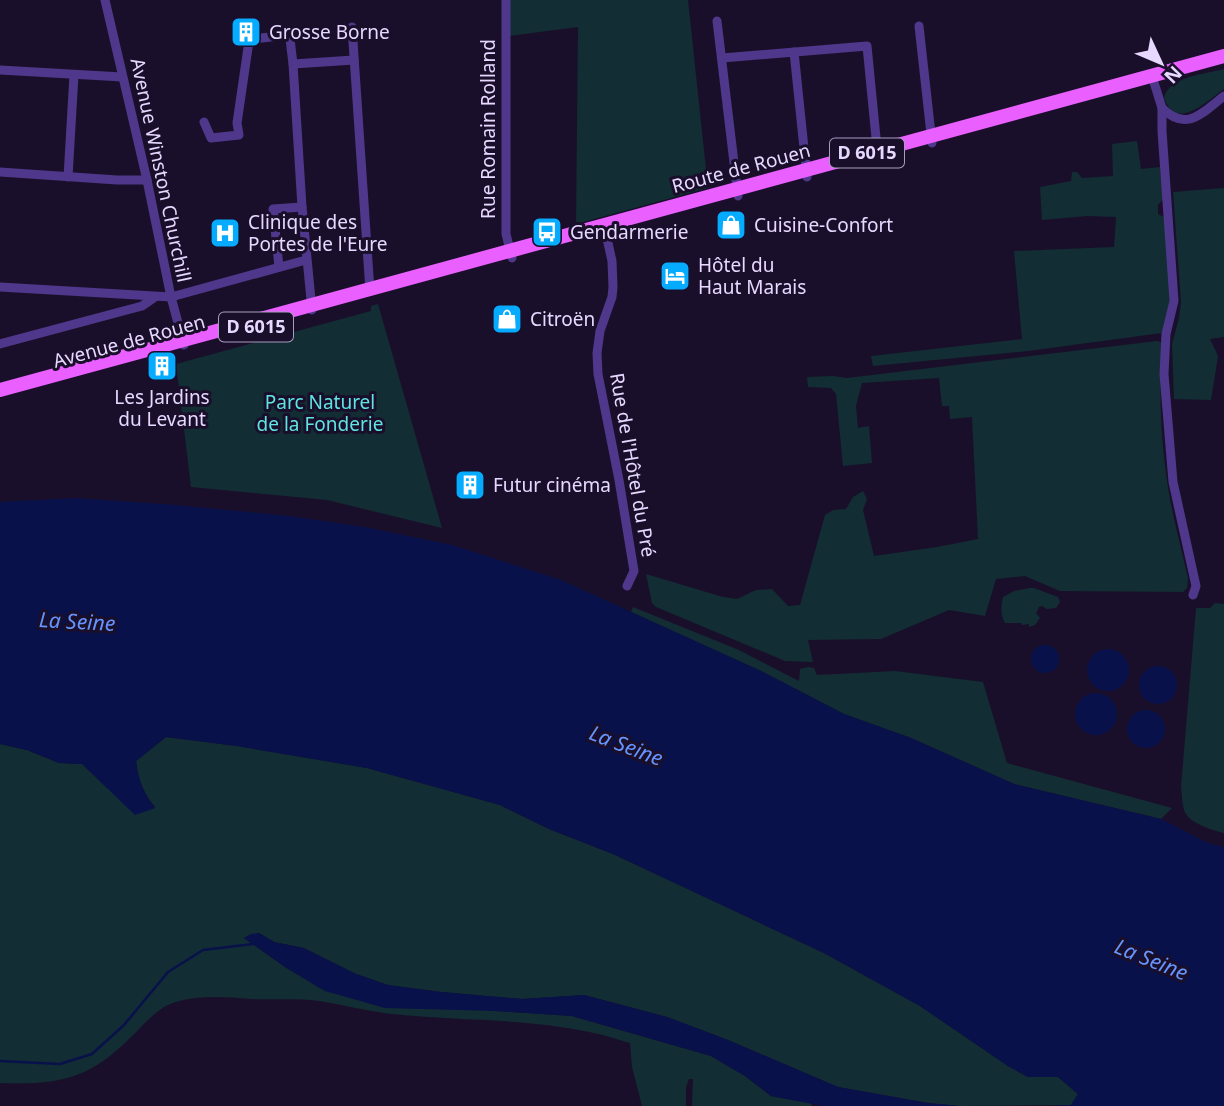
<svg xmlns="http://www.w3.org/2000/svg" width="1224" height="1106" viewBox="0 0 1224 1106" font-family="'Noto Sans',sans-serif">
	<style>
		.green { fill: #122d34 }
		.water { fill: #08114a }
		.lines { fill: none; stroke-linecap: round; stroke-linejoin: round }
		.stream { stroke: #08114a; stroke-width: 2.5 }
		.street { stroke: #4f388b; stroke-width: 9 }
		.primary { stroke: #e95fff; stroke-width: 14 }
		.labels { text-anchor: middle; stroke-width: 6; stroke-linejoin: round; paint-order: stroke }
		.shield { fill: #1a0f2a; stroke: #a99cbf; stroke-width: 2 }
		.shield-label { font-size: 18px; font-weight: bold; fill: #e6d8ff }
		.poi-label { font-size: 19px; fill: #e6d8ff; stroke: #1a0f2a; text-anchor: start }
		.street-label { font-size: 19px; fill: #e6d8ff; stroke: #1a0f2a }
		.park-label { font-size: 19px; fill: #5ee5e3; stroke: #1a0f2a }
		.water-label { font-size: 21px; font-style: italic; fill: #6694ff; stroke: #1a0f2a }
	</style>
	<rect width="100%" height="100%" fill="#1a0f2a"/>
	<g class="green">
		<polygon points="510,0 688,0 708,188 576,224 578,27 509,36"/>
		<path d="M1224 69V89C1207 101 1175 133 1164 97 1171 76 1205 74 1224 69Z"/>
		<polygon points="1137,141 1141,169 1160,167 1163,199 1158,205 1158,214 1164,217 1170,289 1169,307 1162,333 1028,351 873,366 871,356 1022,339 1014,251 1114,247 1116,217 1087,216 1042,220 1040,187 1071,181 1072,172 1077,172 1082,178 1113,176 1112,144"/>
		<polygon points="1224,188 1224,337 1210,339 1218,356 1211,400 1174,399 1172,344 1179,318 1181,302 1173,192"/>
		<polygon points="378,304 442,528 327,500 191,487 176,364 371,311 371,306"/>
		<path d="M1157 341 1163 343C1158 394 1161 447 1170 499 1175 525 1182 552 1188 578L1187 588 1183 592 1060 591 1025 576 996 579 985 616 949 610 881 639 808 640 813 662 785 661 656 607 652 603 646 574 723 597 737 599 756 590 772 589 788 606 800 605 825 515 833 510 846 509 853 497 863 491 867 499 863 510 874 556 937 547 978 539 972 417 950 419 949 406H942L939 378 862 383 856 406 858 428 869 426 872 463 843 466 836 394 831 388 808 387 807 377 833 376 847 378Z"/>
		<path d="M1030 588H1034L1058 597 1060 602 1056 608 1047 609 1042 606 1039 607 1036 613 1040 618 1035 625 1029 627V624L1022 625 1021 623H1005C1000 614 1001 607 1003 597L1014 591Z"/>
		<path d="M1215 603 1224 604V833C1212 830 1188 823 1184 810 1182 803 1182 794 1181 787L1196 608H1210Z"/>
		<polygon points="633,607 739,650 799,681 800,669 808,667 814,668 817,675 895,671 983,682 1007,763 1172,808 1161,819 1014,784 911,738 844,714 761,671 631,612"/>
		<path d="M166 737 237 746 367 768 500 805 549 829 613 854 824 953 920 1006 1008 1066 1028 1077H1058L1078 1094 1071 1105 959 1106 928 1103 838 1087 728 1040 667 1017 584 995 522 999 441 992 388 985 356 974 304 948 274 942 259 933 244 938 285 967 325 991 495 1011 572 1016 711 1056 745 1076 771 1096 811 1103 812 1106H692L693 1079H689L686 1087V1106H642L632 1067 630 1043C616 1039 602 1034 589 1032 524 1018 457 1021 392 1014 367 1011 343 1005 319 1001 296 998 273 1000 250 999 225 997 200 995 176 1002 156 1008 145 1024 130 1038 88 1080 58 1085 0 1083V744L27 750 59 763 82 764 131 810 155 807C143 793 138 779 136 761Z"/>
	</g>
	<g class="water">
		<path d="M76 498 176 505 289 516 365 527 452 545 561 580 761 671 844 714 911 738 1014 784 1161 819 1208 843 1224 847V1106H1049L1071 1105 1078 1094 1058 1077H1028L1008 1066 920 1006 824 953 613 854 549 829 500 805 367 768 237 746 166 737 136 761C138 779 144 794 155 808L135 815 82 764 59 763 27 750 0 744V502Z"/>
		<circle cx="1045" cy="659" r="14"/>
		<circle cx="1108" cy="670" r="21"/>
		<circle cx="1158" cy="685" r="19"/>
		<circle cx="1096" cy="714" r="21"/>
		<circle cx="1146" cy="729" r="19"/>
		<polygon points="259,933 274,942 303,948 356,974 388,985 441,992 522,999 584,995 667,1017 728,1040 838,1087 928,1103 959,1106 823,1106 771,1096 745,1076 711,1056 572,1016 495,1011 385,1008 325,991 285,967 244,938 251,934"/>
	</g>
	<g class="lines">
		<polyline class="stream" points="0,1061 60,1064 92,1054 124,1025 168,972 203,950 253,944"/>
		<g class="street">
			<polyline points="105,0 147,180 171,297 184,345"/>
			<polyline points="506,0 506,234 512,258"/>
			<polyline points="717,21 738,196"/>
			<polyline points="919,26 932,143"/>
			<polyline points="352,27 370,291"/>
			<polyline points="794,52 807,177"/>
			<polyline points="722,58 867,46 877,148 880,158"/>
			<polyline points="293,64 354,60"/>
			<polyline points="0,70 122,77"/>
			<polyline points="1152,76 1162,108 1162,131 1174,301 1166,334 1164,374 1173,482 1196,586 1193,595"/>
			<path d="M1162 108C1187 133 1203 112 1224 96"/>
			<polyline points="204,122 211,138 239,135 237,123 249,41 253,39 288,35 290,39 293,64 302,207 312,310"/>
			<polyline points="0,172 117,180 147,180"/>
			<polyline points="68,177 74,75"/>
			<polyline points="604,225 612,261 613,287 612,297 600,331 597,353 598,374 619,480 634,571 627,586"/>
			<polyline points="279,267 273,209 302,207"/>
			<polyline points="0,287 171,297 306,260"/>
			<polyline points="0,344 142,306 155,297"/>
		</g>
		<polyline class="primary" points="0,390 1224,56"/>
	</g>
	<defs>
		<g id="building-square" transform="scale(1.575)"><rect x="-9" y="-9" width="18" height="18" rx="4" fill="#04abff" stroke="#1a0f2a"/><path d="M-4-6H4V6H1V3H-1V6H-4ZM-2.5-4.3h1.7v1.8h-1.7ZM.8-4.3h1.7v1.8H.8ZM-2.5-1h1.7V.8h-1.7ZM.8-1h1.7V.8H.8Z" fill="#fff"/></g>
		<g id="shop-square" transform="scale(1.575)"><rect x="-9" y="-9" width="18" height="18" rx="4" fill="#04abff" stroke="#1a0f2a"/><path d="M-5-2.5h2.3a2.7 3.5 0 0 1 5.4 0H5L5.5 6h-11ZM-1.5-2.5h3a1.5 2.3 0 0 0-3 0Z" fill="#fff"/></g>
		<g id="bus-square" transform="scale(1.575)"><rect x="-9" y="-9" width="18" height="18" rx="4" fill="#04abff" stroke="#1a0f2a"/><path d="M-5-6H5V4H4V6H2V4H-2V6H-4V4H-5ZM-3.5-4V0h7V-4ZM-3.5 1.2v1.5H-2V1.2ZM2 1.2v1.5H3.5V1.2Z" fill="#fff"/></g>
		<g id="hospital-square" transform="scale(1.575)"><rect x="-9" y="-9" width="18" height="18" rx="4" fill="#04abff" stroke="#1a0f2a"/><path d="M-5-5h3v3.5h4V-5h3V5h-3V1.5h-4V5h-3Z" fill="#fff"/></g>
		<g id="hotel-square" transform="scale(1.575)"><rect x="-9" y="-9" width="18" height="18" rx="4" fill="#04abff" stroke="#1a0f2a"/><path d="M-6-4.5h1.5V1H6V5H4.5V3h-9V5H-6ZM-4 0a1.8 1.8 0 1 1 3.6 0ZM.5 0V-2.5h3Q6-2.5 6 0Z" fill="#fff"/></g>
	</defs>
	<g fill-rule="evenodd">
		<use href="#building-square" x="246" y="32"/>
		<use href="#shop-square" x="731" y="225"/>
		<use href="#bus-square" x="547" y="232"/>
		<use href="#hospital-square" x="225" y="233"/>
		<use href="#hotel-square" x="675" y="276"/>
		<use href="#shop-square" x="507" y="319"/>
		<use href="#building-square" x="162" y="366"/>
		<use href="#building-square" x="470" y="485"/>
	</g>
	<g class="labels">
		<g class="shield">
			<rect x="830" y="138.5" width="74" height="29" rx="5"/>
			<rect x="219" y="312.5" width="74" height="29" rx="5"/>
		</g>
		<g class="shield-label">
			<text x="867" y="159">D 6015</text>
			<text x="256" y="333">D 6015</text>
		</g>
		<g class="poi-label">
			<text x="269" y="39">Grosse Borne</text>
			<text x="248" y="229">Clinique des<tspan x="248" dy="22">Portes de l'Eure</tspan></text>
			<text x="754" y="232">Cuisine-Confort</text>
			<text x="570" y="239">Gendarmerie</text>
			<text x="698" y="272">Hôtel du<tspan x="698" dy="22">Haut Marais</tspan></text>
			<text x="530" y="326">Citroën</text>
			<text x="162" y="404" text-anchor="middle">Les Jardins<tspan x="162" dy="22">du Levant</tspan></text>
			<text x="493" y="492">Futur cinéma</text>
		</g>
		<g class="street-label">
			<text transform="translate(488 129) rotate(-90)" y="7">Rue Romain Rolland</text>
			<text transform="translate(741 168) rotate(-15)" y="7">Route de Rouen</text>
			<text transform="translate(161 170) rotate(78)" y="7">Avenue Winston Churchill</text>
			<text transform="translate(129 341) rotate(-15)" y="7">Avenue de Rouen</text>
			<text transform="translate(633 465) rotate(80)" y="7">Rue de l'Hôtel du Pré</text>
		</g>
		<g class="park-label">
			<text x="320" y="409">Parc Naturel<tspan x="320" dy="22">de la Fonderie</tspan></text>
		</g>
		<g class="water-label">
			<text transform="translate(77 622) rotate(3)" y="7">La Seine</text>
			<text transform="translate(626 746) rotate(21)" y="7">La Seine</text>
			<text transform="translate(1151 960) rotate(22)" y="7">La Seine</text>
		</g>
	</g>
	<g transform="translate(1161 63) rotate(134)" stroke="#1a0f2a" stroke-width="5" paint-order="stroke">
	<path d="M0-5L12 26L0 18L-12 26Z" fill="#e6d8ff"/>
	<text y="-10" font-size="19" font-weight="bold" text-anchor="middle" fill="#e6d8ff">N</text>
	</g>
</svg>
